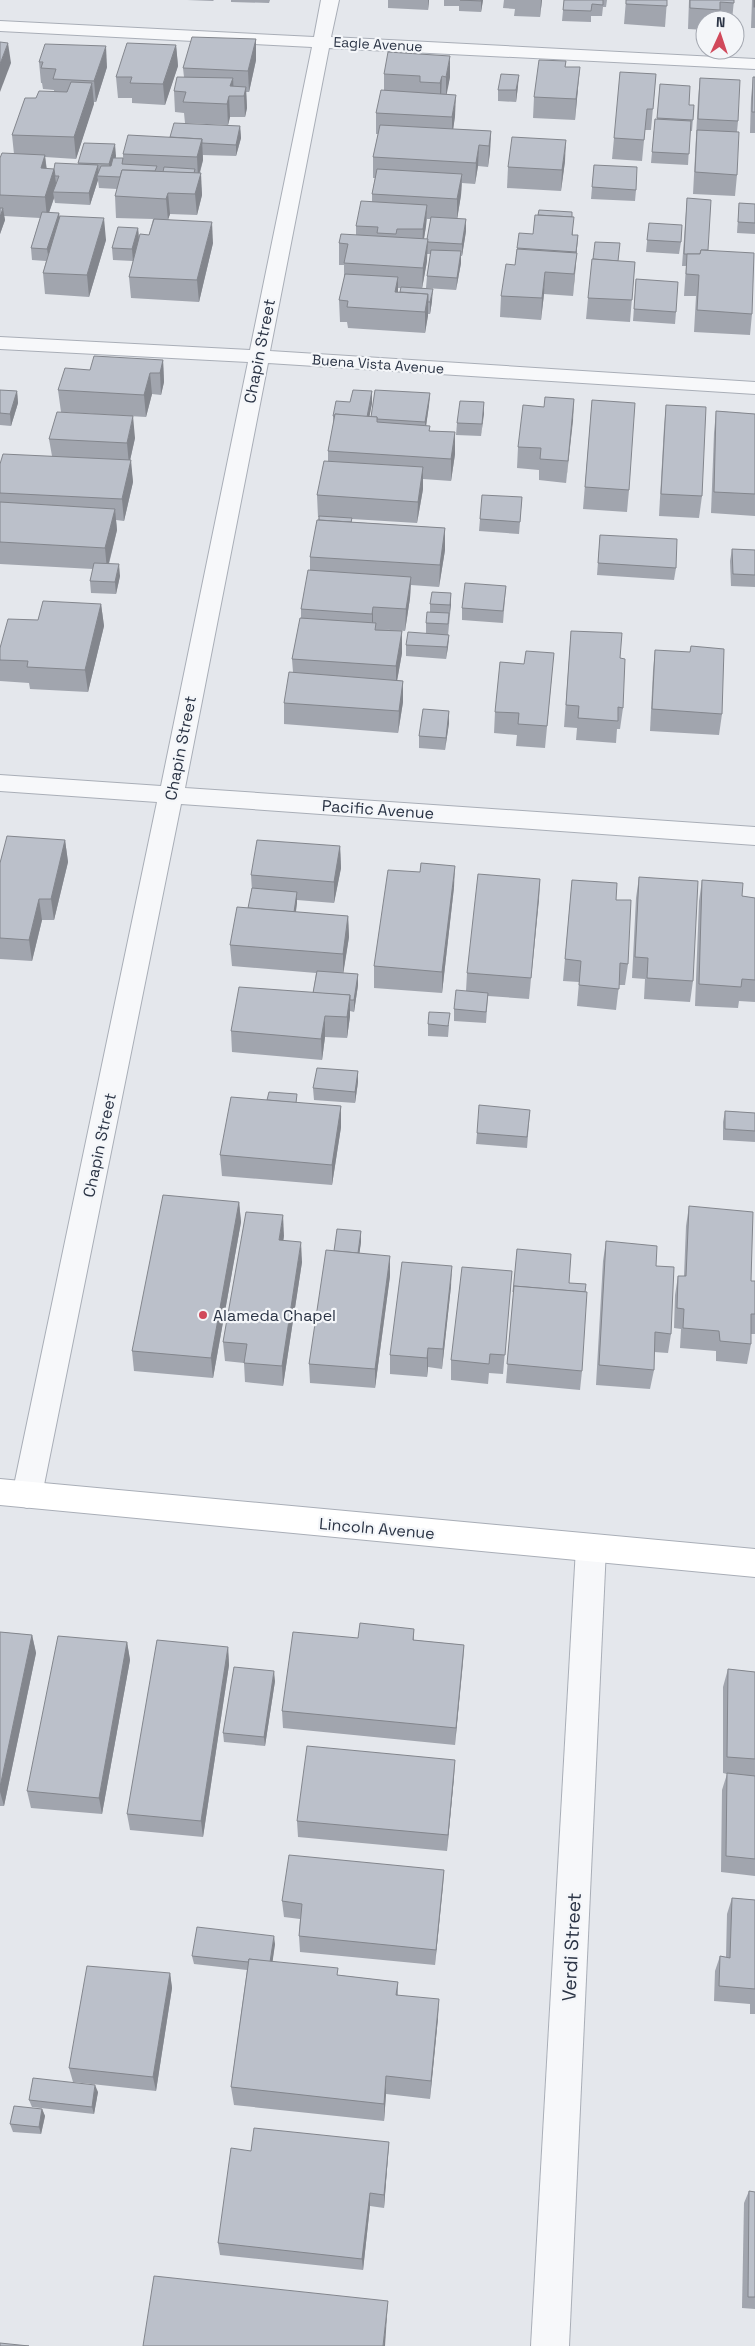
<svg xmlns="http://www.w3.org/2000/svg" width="755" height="2346" viewBox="0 0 755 2346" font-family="'Space Grotesk',sans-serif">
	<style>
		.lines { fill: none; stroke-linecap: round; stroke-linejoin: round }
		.street-casing { stroke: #a9aeb7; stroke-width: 2 }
		.secondary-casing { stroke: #a9aeb7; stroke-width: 2 }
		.street { fill: #f7f8fa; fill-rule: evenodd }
		.secondary { fill: #fff; fill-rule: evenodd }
		.wall { fill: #a1a5ae; fill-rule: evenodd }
		.shaded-wall { fill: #83868d }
		.building { fill: #bbc0ca; stroke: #83868d }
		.poi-dot { fill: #d1495b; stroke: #f4f6f9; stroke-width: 2 }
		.labels { text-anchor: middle; stroke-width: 4.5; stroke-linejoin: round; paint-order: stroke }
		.far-street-label { font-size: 14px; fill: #2b3445; stroke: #f4f6f9 }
		.street-label { font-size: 16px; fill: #2b3445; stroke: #f4f6f9 }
		.poi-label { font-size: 16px; fill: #2b3445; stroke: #f4f6f9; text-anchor: start }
		.near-street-label { font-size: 19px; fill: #2b3445; stroke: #f4f6f9 }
	</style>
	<rect width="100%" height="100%" fill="#e4e7ec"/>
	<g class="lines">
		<g class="street-casing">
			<g id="street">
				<polygon points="321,0 339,0 331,37 755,59 755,69 329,48 270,351 755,382 755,394 268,363 185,788 755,827 755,845 181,804 42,1495 38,1504 27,1508 16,1504 12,1495 157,802 0,791 0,775 161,786 248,362 0,349 0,337 250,350 312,47 0,31 0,21 314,37"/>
				<polygon points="591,1534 602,1538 606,1548 569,2346 531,2346 576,1548 580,1538"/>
			</g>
		</g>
		<g class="secondary-casing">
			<polygon id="secondary" points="0,1479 755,1549 755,1577 0,1505"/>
		</g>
		<use href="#street" class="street"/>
		<use href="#secondary" class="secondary"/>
	</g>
	<g class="wall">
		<polygon points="187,0 214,0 213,1"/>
		<polygon points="231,0 270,0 269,3 231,2"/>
		<polygon points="388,0 429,0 428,10 388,8"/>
		<polygon points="444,0 483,0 481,12 459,11 459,6 444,6"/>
		<polygon points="504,0 542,0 540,17 514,16 515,9 503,8"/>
		<polygon points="564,0 607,0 606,7 603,7 602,16 591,16 591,22 562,21"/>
		<polygon points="626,0 667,0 665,27 624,24"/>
		<polygon points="689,0 734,0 732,20 705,20 705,30 688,29"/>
		<polygon points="752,0 755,0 755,28 751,28"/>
		<polygon points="256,39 256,60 249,92 246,92 247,108 245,117 230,117 228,125 185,123 184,113 175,112 174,91 184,77 183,68"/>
		<polygon points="176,45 178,66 165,105 132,103 132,98 118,98 116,77"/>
		<polygon points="566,61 565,67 578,88 575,120 533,118 534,97"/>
		<polygon points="39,62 107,67 96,102 94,102 76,159 45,157 47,169 54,169 78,164 78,163 116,156 116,158 123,158 123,154 170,137 240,126 241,138 236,156 203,155 203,160 200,173 202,195 197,215 170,214 168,219 213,243 199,302 131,298 129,277 133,261 113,260 112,248 138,228 139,239 149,235 153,219 116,218 115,196 117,189 99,188 98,180 90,205 55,203 54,198 49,213 59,213 60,218 106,240 89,297 45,294 43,273 46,261 32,260 31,248 40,218 4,216 5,220 0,234 0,158 14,154 12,135 36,98 54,92 54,90 43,89 42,83 41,83"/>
		<path d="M384 74 450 77 446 94 455 116 453 129 491 131 490 152 488 167 478 166 475 184 462 183 461 195 457 219 466 231 462 256H461V263L456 290 426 288 427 276 431 254H427V261L422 288 432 301 430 314H428L425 333 348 328 347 322H340L339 300 344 279V265H339V243L356 235V226L372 201V194L375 178H373V157L378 134H376V113L384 90ZM427 219H431L427 239H424L426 226ZM398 288H401L400 292H398Z"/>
		<polygon points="656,74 651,130 645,130 642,161 612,159 614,138"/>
		<polygon points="753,77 755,77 755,133 750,133 751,98"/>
		<polygon points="700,78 738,121 737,132 737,175 735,196 693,194 698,99"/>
		<polygon points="660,84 689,105 694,105 692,131 690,131 688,165 651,163 655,119 657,119"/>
		<polygon points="518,86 516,102 498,101 498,90"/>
		<polygon points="565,161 561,191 507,188 508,167"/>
		<polygon points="594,165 636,190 635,201 591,199"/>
		<polygon points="687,198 708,250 752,314 750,335 694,332 696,296 684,296 686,266 682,266"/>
		<polygon points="739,203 755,204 755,234 737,233"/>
		<polygon points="572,217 573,235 578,235 573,296 544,294 541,320 500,317 501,296 515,265 517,248 533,234"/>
		<polygon points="649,223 681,242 679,254 646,252"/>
		<polygon points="618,261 635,262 630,322 586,319 588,298"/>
		<polygon points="636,279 676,312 675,324 633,321"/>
		<polygon points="163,360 164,382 161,395 152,394 146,417 61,412 58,390 90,370"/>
		<polygon points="0,390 17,391 18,403 11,426 0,425"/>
		<polygon points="372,391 372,403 369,417 430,393 429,405 426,425 430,431 455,432 455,454 451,481 423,479 423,489 417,523 352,519 352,522 445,528 445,550 439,587 411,585 410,598 405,631 376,629 402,631 402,653 397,680 403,681 403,702 398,733 284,724 284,703 293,672 292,659 301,618 301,609 310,570 310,557 319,517 318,517 317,495 328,461 328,451 333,425 333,416 350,402"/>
		<polygon points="574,399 566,483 539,480 539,470 517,468 518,447 544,407"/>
		<polygon points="592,400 629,490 627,512 583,509"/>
		<polygon points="484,402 481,436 456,435 457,423"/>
		<polygon points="666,405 702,496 699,518 659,516 664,427"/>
		<polygon points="716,411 755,414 755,516 711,513 714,433"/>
		<polygon points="135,438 130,460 133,482 124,521 116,520 117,530 109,564 120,576 116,594 91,593 90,581 93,569 0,564 0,464 52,456 49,439"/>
		<polygon points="522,497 519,534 479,531 480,519"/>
		<polygon points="600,535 676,568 674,580 597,575"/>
		<polygon points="732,549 755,550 755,587 731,586 730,561"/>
		<polygon points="506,586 503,623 462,620 462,608"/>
		<polygon points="451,593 451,605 448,635 449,635 448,647 446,659 406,656 406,645 426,633 426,623 430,612 430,604"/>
		<polygon points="101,604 104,626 88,692 30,689 29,683 0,681 0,648 38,620"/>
		<polygon points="571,631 620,658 623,708 620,729 617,729 616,743 576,740 577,728 564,727"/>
		<polygon points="655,650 722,714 719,735 650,731 653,671"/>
		<polygon points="552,674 545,748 516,746 517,735 494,733 495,712"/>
		<polygon points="449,711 449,723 445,750 419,748 419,736"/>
		<polygon points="65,840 68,862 54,920 42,920 32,961 0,959 0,863"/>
		<polygon points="340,846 341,868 334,903 297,900 296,912 348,916 349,937 343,973 358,974 358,985 354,1012 350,1011 350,1016 347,1038 325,1037 322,1060 232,1052 231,1031 313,993 316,973 232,966 230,945 248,908 252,891 251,875"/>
		<polygon points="639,877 693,981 690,1002 644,999 645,979 632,978 636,898"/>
		<polygon points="540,879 529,999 488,996 486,1023 454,1021 454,1009 466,991 467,973"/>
		<polygon points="572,880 616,900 628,964 625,985 619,985 616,1010 577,1006 579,982 563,981"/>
		<polygon points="702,880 742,896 755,898 755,1002 739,1001 738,1008 695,1006 699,901"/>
		<polygon points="454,887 442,993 374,988 374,966"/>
		<polygon points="428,1024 449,1025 448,1037 428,1036"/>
		<polygon points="358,1071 358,1082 355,1103 314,1100 313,1088"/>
		<polygon points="298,1103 341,1106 341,1127 332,1185 222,1176 220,1155"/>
		<polygon points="530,1110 527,1148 476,1144 477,1133"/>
		<polygon points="725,1111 755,1113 755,1142 723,1140 723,1122"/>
		<polygon points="239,1202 241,1222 213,1378 134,1371 132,1351"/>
		<polygon points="689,1206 751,1281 755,1281 755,1334 751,1334 751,1344 747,1364 716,1361 716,1351 680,1348 681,1329 674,1328 675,1295 678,1276 684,1276 686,1226"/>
		<polygon points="361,1231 361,1242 359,1253 390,1276 375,1388 310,1383 309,1364 334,1251"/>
		<polygon points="284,1236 283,1241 302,1262 283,1386 245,1382 244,1363 225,1361 223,1342"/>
		<polygon points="606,1241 656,1266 671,1334 668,1353 654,1352 654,1370 650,1389 596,1385 603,1261"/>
		<polygon points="517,1249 569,1283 582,1371 580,1390 506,1383"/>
		<polygon points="512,1271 503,1374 489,1373 488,1384 451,1380 451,1360"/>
		<polygon points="451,1286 442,1369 428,1367 427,1377 390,1374 390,1355"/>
		<polygon points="414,1629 414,1640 464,1645 455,1745 283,1728 282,1711 358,1638"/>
		<polygon points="0,1632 32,1635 36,1653 4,1806 0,1806"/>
		<polygon points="127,1642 130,1660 102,1814 31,1808 27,1791"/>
		<polygon points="228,1647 229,1665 203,1837 130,1830 127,1814"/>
		<polygon points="728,1669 755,1672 755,1876 721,1872 722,1790 727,1774 723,1773 723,1687"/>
		<polygon points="275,1681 265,1746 224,1742 223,1733"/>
		<polygon points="454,1777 447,1851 298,1837 297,1821"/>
		<polygon points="444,1870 435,1965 300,1952 299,1936 300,1919 284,1917 282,1901"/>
		<polygon points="732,1898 755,1900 755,2014 750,2014 750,2004 714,2001 715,1971 720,1956 726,1957 727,1914"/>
		<polygon points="275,1944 272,1962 338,1975 398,1982 398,1995 438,2018 430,2099 386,2094 384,2121 234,2105 231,2087 247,1970 194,1964 192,1956"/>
		<polygon points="170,1973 172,1988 156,2091 73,2082 69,2068"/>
		<polygon points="98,2092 94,2114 32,2107 29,2100"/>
		<polygon points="42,2109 45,2116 41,2134 13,2132 10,2124"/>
		<polygon points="389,2142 388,2156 384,2208 370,2206 363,2270 220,2255 218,2243 251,2151"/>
		<polygon points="749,2191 755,2192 755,2309 742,2308 744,2203"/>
	</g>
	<g class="shaded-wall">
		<polygon points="428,0 429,0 428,10"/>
		<polygon points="481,0 483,0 481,12"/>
		<polygon points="541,0 542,0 540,17"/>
		<polygon points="256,39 256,60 249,92 248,71"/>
		<polygon points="8,43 11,63 0,92 0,64"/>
		<polygon points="176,45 178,66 165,105 163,84"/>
		<polygon points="106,46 107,67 96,102 94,81"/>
		<polygon points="450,56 450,77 446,98 446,77"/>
		<polygon points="580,67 578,88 575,120 576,99"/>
		<polygon points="519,75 518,86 516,102 516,90"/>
		<polygon points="442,76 441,97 440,104 440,83"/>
		<polygon points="233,78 234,96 230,86"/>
		<polygon points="92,83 94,104 76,159 74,137"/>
		<polygon points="246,87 247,108 245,117 244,96"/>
		<polygon points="456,95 455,116 452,138 452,117"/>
		<polygon points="229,96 230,117 228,125 227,104"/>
		<polygon points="240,126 241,138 236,156 236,145"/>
		<polygon points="491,131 490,152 488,167 489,146"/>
		<polygon points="202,139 203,160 198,178 197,157"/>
		<polygon points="566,140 565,161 561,191 562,170"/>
		<polygon points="115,144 116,156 110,176 109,164"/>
		<polygon points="479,145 478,166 475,184 476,163"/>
		<polygon points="45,155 47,176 41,168"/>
		<polygon points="98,165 99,176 97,176 98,180 90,205 89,193"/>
		<polygon points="54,169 57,190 53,192 54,198 47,218 45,197"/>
		<polygon points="201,173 202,195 197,215 195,194"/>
		<polygon points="462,174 461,195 457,220 457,199"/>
		<polygon points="168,193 170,214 168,220 166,199"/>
		<polygon points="427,205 426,226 422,250 423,229"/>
		<polygon points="3,208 5,220 0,234 0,217"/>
		<polygon points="59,213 60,225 49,261 47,249"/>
		<polygon points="104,218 106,240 89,297 87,275"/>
		<polygon points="466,219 466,231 462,256 462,244"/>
		<polygon points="212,222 213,243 199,302 197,280"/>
		<polygon points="138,228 139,240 133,261 132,249"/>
		<polygon points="578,235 575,275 573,296 576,252"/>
		<polygon points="428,239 427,261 422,289 423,268"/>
		<polygon points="461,251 461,263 456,290 457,278"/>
		<polygon points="545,272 544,294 541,320 542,298"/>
		<polygon points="398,277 398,298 395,292"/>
		<polygon points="433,289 432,301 430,314 430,302"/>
		<polygon points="428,294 428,316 425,333 425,312"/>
		<polygon points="163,360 164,382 161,395 160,373"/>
		<polygon points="150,373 152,394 146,417 144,395"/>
		<polygon points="17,391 18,403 11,426 10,414"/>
		<polygon points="372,391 372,403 367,430 367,418"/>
		<polygon points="430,393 429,405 425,434 425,422"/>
		<polygon points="574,399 573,421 566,483 568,461"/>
		<polygon points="484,402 484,414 481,436 482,424"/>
		<polygon points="133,416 135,438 129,465 127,443"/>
		<polygon points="455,432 455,454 451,481 451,459"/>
		<polygon points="131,460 133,482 124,521 122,499"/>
		<polygon points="423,467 423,489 417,523 418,502"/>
		<polygon points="115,509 117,530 107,570 105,548"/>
		<polygon points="445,528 445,550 439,587 440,565"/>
		<polygon points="119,564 120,576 116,594 115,582"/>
		<polygon points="411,577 410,598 405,631 406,609"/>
		<polygon points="451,593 451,605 449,617"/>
		<polygon points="101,604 104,626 88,692 85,670"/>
		<polygon points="373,607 373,629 372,636 372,614"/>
		<polygon points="402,631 402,653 396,687 396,666"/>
		<polygon points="449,635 448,647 446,659 447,647"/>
		<polygon points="403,681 403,702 398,733 399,711"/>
		<polygon points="449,711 449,723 445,750 446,738"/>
		<polygon points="65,840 68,862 54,920 51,899"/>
		<polygon points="340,846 341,868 334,903 334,882"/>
		<polygon points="455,866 454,887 442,993 442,972"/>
		<polygon points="540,879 539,900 529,999 531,978"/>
		<polygon points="297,892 297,903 294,923 294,912"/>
		<polygon points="39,899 42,920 32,961 29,940"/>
		<polygon points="348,916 349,937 343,975 343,954"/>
		<polygon points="358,974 358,985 354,1012 354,1000"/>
		<polygon points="350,995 350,1016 347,1038 347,1017"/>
		<polygon points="325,1016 325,1037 322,1060 321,1039"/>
		<polygon points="358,1071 358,1082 355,1103 355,1092"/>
		<polygon points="341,1106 341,1127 332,1185 332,1165"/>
		<polygon points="239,1202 241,1222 213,1378 211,1358"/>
		<polygon points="283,1215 284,1236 280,1260 279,1240"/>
		<polygon points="361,1231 361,1242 358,1265 358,1254"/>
		<polygon points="301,1242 302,1262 283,1386 282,1366"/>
		<polygon points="390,1256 390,1276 375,1388 375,1369"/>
		<polygon points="452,1266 451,1286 442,1369 443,1349"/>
		<polygon points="428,1348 428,1367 427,1377 427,1358"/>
		<polygon points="32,1635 36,1653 4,1806 0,1792 0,1787"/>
		<polygon points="127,1642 130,1660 102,1814 99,1798"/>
		<polygon points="464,1645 463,1662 455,1745 456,1728"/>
		<polygon points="228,1647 229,1665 203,1837 201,1821"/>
		<polygon points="274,1671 275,1681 265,1746 264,1737"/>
		<polygon points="455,1760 454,1777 447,1851 448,1835"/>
		<polygon points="444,1870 443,1886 435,1965 436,1950"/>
		<polygon points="274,1936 275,1944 271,1973 270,1964"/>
		<polygon points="170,1973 172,1988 156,2091 153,2077"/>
		<polygon points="439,1999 438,2018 430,2099 431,2081"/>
		<polygon points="386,2076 386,2094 384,2121 384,2104"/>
		<polygon points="95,2085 98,2092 94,2114 92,2107"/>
		<polygon points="42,2109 45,2116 41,2134 39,2127"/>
		<polygon points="389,2142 388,2156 384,2208 384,2195"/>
		<polygon points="370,2193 370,2206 363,2270 362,2259"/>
		<polygon points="388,2301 385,2346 383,2346"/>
	</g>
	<g class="building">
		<polygon points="460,0 481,0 481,1"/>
		<polygon points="564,0 603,0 603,5 592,4 591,11 563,10"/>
		<polygon points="626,0 667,0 667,6 626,4"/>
		<polygon points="690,0 734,0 734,3 720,2 720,10 690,8"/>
		<rect x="754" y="0" width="1" height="7"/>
		<polygon points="192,37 256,39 248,71 183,68"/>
		<polygon points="0,42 8,43 0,64"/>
		<polygon points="127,43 176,45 163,84 130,83 132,77 116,77"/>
		<polygon points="45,44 106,46 94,81 53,79 56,69 41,68 43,62 39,62"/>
		<polygon points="388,52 450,56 446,77 442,76 440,83 420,82 420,76 384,74"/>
		<polygon points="539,60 566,61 565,67 580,67 576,99 534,97"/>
		<polygon points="620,72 656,74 653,109 647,109 644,140 614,138"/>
		<polygon points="501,74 519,75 516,90 498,90"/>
		<polygon points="177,77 233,78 230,86 246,87 244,96 229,96 227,104 183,102 186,92 174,91"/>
		<polygon points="753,77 755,77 755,112 752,112"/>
		<polygon points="700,78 740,80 738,121 698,119"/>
		<polygon points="71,82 92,83 74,137 12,135 25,98 36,98 39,91 67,92"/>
		<polygon points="660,84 690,86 689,105 694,105 693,120 657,118"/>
		<polygon points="381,90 456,95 452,117 376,113"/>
		<polygon points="655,119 691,121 689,154 652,152"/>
		<polygon points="174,123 240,126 236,145 202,143 202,139 170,137"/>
		<polygon points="380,125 491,131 489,146 479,145 476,163 373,157"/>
		<polygon points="697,130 739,132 737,175 695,172"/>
		<polygon points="128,135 202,139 197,157 123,154"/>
		<polygon points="512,137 566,140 562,170 508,167"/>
		<polygon points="84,143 115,144 109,164 78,163"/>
		<polygon points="2,153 45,155 41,168 54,169 45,197 0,195 0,158"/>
		<polygon points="113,158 123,158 122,164 157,166 155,171 122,170 120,177 97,176 101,166 111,166"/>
		<polygon points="55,163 98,165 89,193 53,192 59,176 55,176 54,169"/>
		<polygon points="594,165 637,167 636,190 592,187"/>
		<polygon points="164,167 195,169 194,173 163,172"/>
		<polygon points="377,169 462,174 457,199 372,194"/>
		<polygon points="122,170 201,173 195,194 168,193 166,199 115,196"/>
		<polygon points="687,198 711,200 708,250 701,250 700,254 684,254"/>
		<polygon points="361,201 427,205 423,229 397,229 396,234 377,233 378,227 356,226"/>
		<polygon points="739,203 755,204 755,223 738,222"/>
		<polygon points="0,208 3,208 0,217"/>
		<polygon points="539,210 572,212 572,217 538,215"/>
		<polygon points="42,212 59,213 47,249 31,248"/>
		<polygon points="535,215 574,217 572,235 578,235 576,252 517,248 519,233 533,234"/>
		<polygon points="60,216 104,218 87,275 43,273"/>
		<polygon points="431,217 466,219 462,244 428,242 427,239"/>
		<polygon points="154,219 212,222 197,280 129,277 140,234 149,235"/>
		<polygon points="649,223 682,225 681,242 647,240"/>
		<polygon points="118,227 138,228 132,249 112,248"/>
		<polygon points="341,234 428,239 423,268 344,263 348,244 339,243"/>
		<polygon points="595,242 620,243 618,261 593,259"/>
		<polygon points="517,249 577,253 574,274 545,272 542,298 501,296 506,264 515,265"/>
		<polygon points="431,250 461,251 457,278 427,276"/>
		<polygon points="701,250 754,253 752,314 697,310 699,275 686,274 687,254 700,254"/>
		<polygon points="592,259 635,262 632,300 588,298"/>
		<polygon points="345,274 398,277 395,292 428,294 425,312 347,307 348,301 339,300"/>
		<polygon points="636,279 678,282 676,312 634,309"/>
		<polygon points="401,287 433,289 430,302 428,302 428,294 400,292"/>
		<polygon points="94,356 163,360 160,373 150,373 144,395 58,390 65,368 90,370"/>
		<polygon points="0,390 17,391 10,414 0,413"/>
		<polygon points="353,390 372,391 367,417 335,414 335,416 333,416 336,401 350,402"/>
		<polygon points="375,390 430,393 425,422 377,419 377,417 371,417"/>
		<polygon points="545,397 574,399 568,461 540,459 541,448 518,447 523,405 544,407"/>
		<polygon points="592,400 635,403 629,490 585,487"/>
		<polygon points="460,401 484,402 482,424 457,423"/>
		<polygon points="666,405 706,407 702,496 661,494"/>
		<polygon points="716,411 755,414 755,494 714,492"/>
		<polygon points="57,412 133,416 127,443 49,439"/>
		<polygon points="335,414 377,417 377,422 430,426 429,431 455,432 451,459 328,451"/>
		<polygon points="3,454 131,460 122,499 0,493 0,464"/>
		<polygon points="324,461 423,467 418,502 317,495"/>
		<polygon points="482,495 522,497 520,522 480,519"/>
		<polygon points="0,502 115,509 105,548 0,542"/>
		<polygon points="319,516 352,518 351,522 319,520"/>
		<polygon points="317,520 445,528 440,565 310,557"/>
		<polygon points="600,535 677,539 676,568 598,563"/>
		<polygon points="732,549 755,550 755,575 733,574"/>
		<polygon points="94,563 119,564 115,582 90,581"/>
		<polygon points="308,570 411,577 406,609 373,607 372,614 301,609"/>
		<polygon points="465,583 506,586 503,611 462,608"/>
		<polygon points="432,592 451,593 450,605 430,604"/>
		<polygon points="43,601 101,604 85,670 27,667 28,661 0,660 0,648 8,619 38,620"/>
		<polygon points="427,612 449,613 448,624 426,623"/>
		<polygon points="300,618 376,623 375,630 402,631 396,666 292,659"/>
		<polygon points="571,631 622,633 620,658 625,659 623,708 618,707 618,721 578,718 579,706 566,705"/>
		<polygon points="408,632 449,635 447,647 406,645"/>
		<polygon points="691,646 724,649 722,714 652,709 655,650 690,652"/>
		<polygon points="526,651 554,653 547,726 518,724 519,713 495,712 500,662 524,664"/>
		<polygon points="289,672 403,681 399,711 284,703"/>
		<polygon points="423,709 449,711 446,738 419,736"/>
		<polygon points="7,836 65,840 51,899 39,899 29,940 0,938 0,863"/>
		<polygon points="257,840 340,846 334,882 251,875"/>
		<polygon points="421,863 455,866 442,972 374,966 388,870 420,872"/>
		<polygon points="478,874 540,879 531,978 467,973"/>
		<polygon points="639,877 698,881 693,981 647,978 648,958 635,957"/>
		<polygon points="572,880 617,883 616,900 631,900 628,964 620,963 619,989 579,985 581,961 565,959"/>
		<polygon points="702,880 743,883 742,896 755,898 755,980 742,979 741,987 699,984"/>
		<polygon points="252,888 297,892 294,912 248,908"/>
		<polygon points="237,907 348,916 343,954 230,945"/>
		<polygon points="317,971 358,974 354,1000 350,1000 350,995 313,993"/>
		<polygon points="239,987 350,995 347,1017 325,1016 321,1039 231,1031"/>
		<polygon points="456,990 488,993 486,1012 454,1009"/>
		<polygon points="429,1012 450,1013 448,1026 428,1024"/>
		<polygon points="317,1068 358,1071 355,1092 313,1088"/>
		<polygon points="269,1092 297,1094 296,1103 267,1100"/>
		<polygon points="231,1097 341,1106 332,1165 220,1155"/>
		<polygon points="479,1105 530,1110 527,1137 477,1133"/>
		<polygon points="725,1111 755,1113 755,1131 725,1129"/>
		<polygon points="163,1195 239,1202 211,1358 132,1351"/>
		<polygon points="689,1206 753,1212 751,1281 755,1281 755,1314 751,1314 751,1344 720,1341 719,1331 683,1328 684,1309 677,1308 678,1276 686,1276"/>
		<polygon points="246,1212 283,1215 279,1240 301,1242 282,1366 244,1363 247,1344 223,1342"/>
		<polygon points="337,1229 361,1231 358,1253 334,1251"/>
		<polygon points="606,1241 657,1246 656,1266 674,1267 671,1334 655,1332 654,1370 599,1365"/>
		<polygon points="517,1249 571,1254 569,1283 586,1284 585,1292 514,1286 514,1292 513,1292"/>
		<polygon points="326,1250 390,1256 375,1369 309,1364"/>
		<polygon points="402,1262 452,1266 443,1349 428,1348 427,1358 390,1355"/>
		<polygon points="462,1267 512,1271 505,1355 490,1354 489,1364 451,1360"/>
		<polygon points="514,1286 587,1292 582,1371 507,1364"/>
		<polygon points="360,1623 414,1629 413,1640 464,1645 456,1728 282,1711 293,1632 358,1638"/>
		<polygon points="0,1632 32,1635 0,1787"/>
		<polygon points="58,1636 127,1642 99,1798 27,1791"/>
		<polygon points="157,1640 228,1647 201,1821 127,1814"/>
		<polygon points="234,1667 274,1671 264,1737 223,1733"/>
		<polygon points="728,1669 755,1672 755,1759 727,1757"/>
		<polygon points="307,1746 455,1760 448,1835 297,1821"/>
		<polygon points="727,1773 755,1776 755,1859 726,1856"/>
		<polygon points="289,1855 444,1870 436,1950 299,1936 302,1904 282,1901"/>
		<polygon points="732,1898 755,1900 755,1989 719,1986 720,1956 730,1958"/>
		<polygon points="197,1927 274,1936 270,1962 249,1959 248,1962 192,1956"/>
		<polygon points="249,1959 338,1968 337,1975 398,1982 396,1995 439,1999 431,2081 386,2076 384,2104 231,2087"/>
		<polygon points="87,1966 170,1973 153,2077 69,2068"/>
		<polygon points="33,2078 95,2085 92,2107 29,2100"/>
		<polygon points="14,2106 42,2109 39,2127 10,2124"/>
		<polygon points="254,2128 389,2142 384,2195 370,2193 362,2259 218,2243 231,2148 251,2151"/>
		<polygon points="749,2191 755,2192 755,2297 748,2297"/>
		<polygon points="154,2276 388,2301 383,2346 143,2346"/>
		<polygon points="0,2343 29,2346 0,2346"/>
	</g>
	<circle class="poi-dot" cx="203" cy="1315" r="5"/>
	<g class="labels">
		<g class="far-street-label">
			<text transform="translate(378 44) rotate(3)" y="5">Eagle Avenue</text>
			<text transform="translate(378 364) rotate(4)" y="5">Buena Vista Avenue</text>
		</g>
		<g class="street-label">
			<text transform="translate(259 351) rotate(-79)" y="6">Chapin Street</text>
			<text transform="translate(180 748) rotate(-79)" y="6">Chapin Street</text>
			<text transform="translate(378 809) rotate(4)" y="6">Pacific Avenue</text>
			<text transform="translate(99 1145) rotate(-78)" y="6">Chapin Street</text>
			<text transform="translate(377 1528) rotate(5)" y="6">Lincoln Avenue</text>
		</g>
		<g class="poi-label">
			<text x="213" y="1321">Alameda Chapel</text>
		</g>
		<g class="near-street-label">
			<text transform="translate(571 1947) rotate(-87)" y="7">Verdi Street</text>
		</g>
	</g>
	<g transform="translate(720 35) rotate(3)"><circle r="24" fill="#f4f6f9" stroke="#a4a8b1"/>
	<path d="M0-4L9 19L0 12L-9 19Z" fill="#d1495b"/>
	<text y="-8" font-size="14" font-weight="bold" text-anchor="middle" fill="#2b3445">N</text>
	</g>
</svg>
